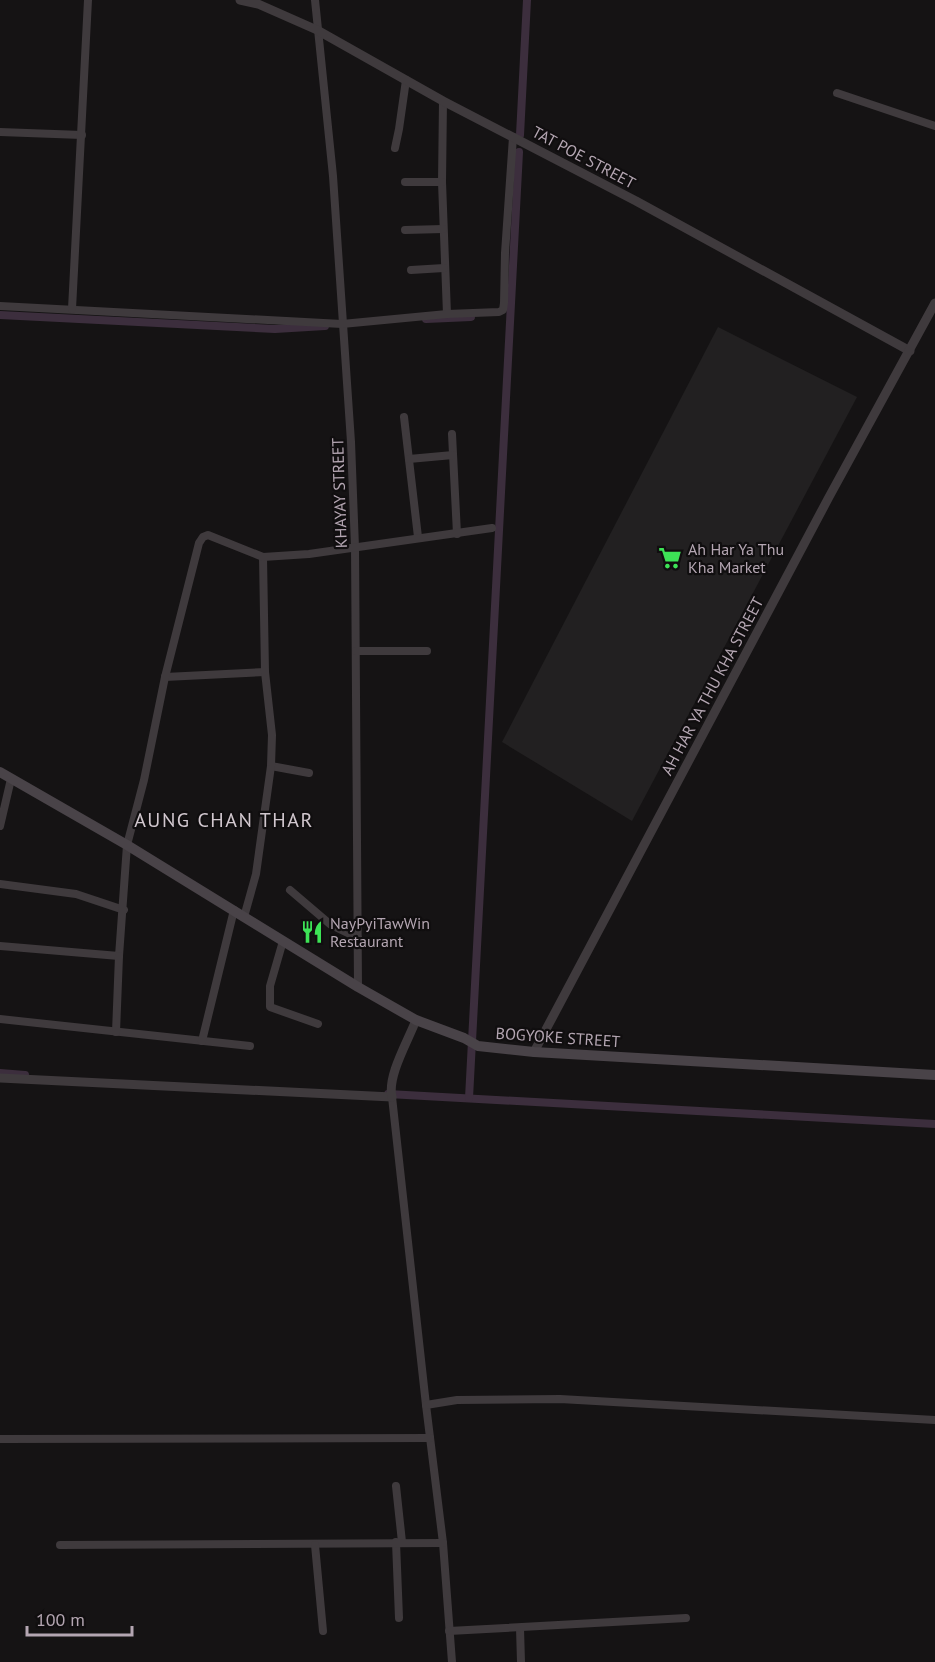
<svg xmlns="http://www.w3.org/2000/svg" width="935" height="1662" viewBox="0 0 935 1662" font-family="'PT Sans',sans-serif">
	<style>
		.built { fill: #222021 }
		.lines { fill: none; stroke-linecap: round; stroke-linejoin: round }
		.canal { stroke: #3c2e3d; stroke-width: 8 }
		.minor { stroke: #3f3a3d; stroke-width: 8 }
		.tertiary { stroke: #3f3a3d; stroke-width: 9 }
		.secondary { stroke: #494348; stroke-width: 10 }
		.labels { text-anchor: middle; stroke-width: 4.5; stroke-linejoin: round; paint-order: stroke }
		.street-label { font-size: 16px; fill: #b4a6b2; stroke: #100e0f }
		.poi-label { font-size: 16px; fill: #b4a6b2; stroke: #100e0f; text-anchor: start }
		.quarter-label { font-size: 20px; letter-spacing: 1.5px; fill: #d1c7ce; stroke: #100e0f }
	</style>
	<rect width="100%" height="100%" fill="#151314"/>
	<polygon class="built" points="718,327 857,397 632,821 502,742"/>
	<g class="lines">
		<g class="canal">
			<polyline points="520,135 527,0"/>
			<polyline points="0,315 275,329 325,326"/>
			<polyline points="426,319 471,317"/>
			<polyline points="0,1073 25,1075"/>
			<polyline points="388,1094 935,1124"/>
			<polyline points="469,1098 519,152"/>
		</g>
		<g class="minor">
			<polyline points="315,0 333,176 351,442 355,547 358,987"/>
			<polyline points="837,93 935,126"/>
			<polyline points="443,101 442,182 447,314"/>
			<polyline points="0,132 82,135"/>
			<polyline points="395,148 399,129 406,80"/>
			<polyline points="405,182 442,182"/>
			<polyline points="405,230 443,229"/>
			<polyline points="411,270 444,268"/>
			<polyline points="0,306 342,324 447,314 499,312 503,310 504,303 505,253 513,137"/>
			<polyline points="72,309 88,0"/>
			<polyline points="404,417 418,537"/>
			<polyline points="452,434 457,534"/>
			<polyline points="409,459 453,455"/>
			<polyline points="356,651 427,651"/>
			<polyline points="165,677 265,672"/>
			<polyline points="271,766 309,773"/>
			<polyline points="0,826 11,779"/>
			<polyline points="0,884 76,894 124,910"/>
			<polyline points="290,890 331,925 358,938"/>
			<polyline points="244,917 256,874 271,766 272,735 265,672 263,557"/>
			<polyline points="283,941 270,986 270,1007 318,1024"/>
			<polyline points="0,946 119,956 127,845 144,780 165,677 199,543 203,537 208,535 263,557 309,554 492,528"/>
			<polyline points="0,1019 250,1046"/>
			<polyline points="116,1032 119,956"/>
			<polyline points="202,1041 234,910"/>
			<polyline points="392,1097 426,1405 443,1543 452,1662"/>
			<polyline points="426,1405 457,1400 560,1399 935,1420"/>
			<polyline points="0,1439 430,1438"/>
			<polyline points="396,1486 402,1542"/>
			<polyline points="396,1542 399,1618"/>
			<polyline points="60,1545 443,1543"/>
			<polyline points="315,1545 323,1631"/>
			<polyline points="520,1628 521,1662"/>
			<polyline points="449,1631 686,1618"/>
		</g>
		<g class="tertiary">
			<polyline points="240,0 258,4 317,30 443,101 636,201 910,351"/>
			<polyline points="534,1052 829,497 935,303"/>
			<polyline points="0,1078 392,1097"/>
			<path d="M392 1097C387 1076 408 1041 416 1020"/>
		</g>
		<polyline class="secondary" points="0,772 127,845 358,987 416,1020 464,1038 478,1046 534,1052 935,1075"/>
	</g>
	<defs>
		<g id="supermarket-bare" transform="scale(1.8)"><path d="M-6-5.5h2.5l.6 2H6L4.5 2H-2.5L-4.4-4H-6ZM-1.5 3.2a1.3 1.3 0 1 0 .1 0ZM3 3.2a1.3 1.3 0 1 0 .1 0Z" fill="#3de356" stroke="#100e0f" stroke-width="2.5" paint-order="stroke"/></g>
		<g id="restaurant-bare" transform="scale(1.8)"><path d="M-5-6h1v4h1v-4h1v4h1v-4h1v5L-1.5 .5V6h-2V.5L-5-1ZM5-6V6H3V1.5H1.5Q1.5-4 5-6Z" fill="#3de356" stroke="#100e0f" stroke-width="2.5" paint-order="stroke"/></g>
	</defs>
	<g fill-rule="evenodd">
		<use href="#supermarket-bare" x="670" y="558"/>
		<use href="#restaurant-bare" x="312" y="932"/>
	</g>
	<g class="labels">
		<g class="street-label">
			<text transform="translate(584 157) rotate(28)" y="6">TAT POE STREET</text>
			<text transform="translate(339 493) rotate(-92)" y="6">KHAYAY STREET</text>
			<text transform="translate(712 686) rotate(-62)" y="6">AH HAR YA THU KHA STREET</text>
			<text transform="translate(558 1037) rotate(4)" y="6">BOGYOKE STREET</text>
		</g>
		<g class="poi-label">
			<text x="688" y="555">Ah Har Ya Thu<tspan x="688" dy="18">Kha Market</tspan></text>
			<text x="330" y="929">NayPyiTawWin<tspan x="330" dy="18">Restaurant</tspan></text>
		</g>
		<g class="quarter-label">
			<text x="224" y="827">AUNG CHAN THAR</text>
		</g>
	</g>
	<path d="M27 1626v9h105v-9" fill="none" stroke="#b4a6b2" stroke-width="3"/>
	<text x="36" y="1626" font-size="18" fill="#b4a6b2" stroke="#100e0f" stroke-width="4.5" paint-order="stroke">100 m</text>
</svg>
